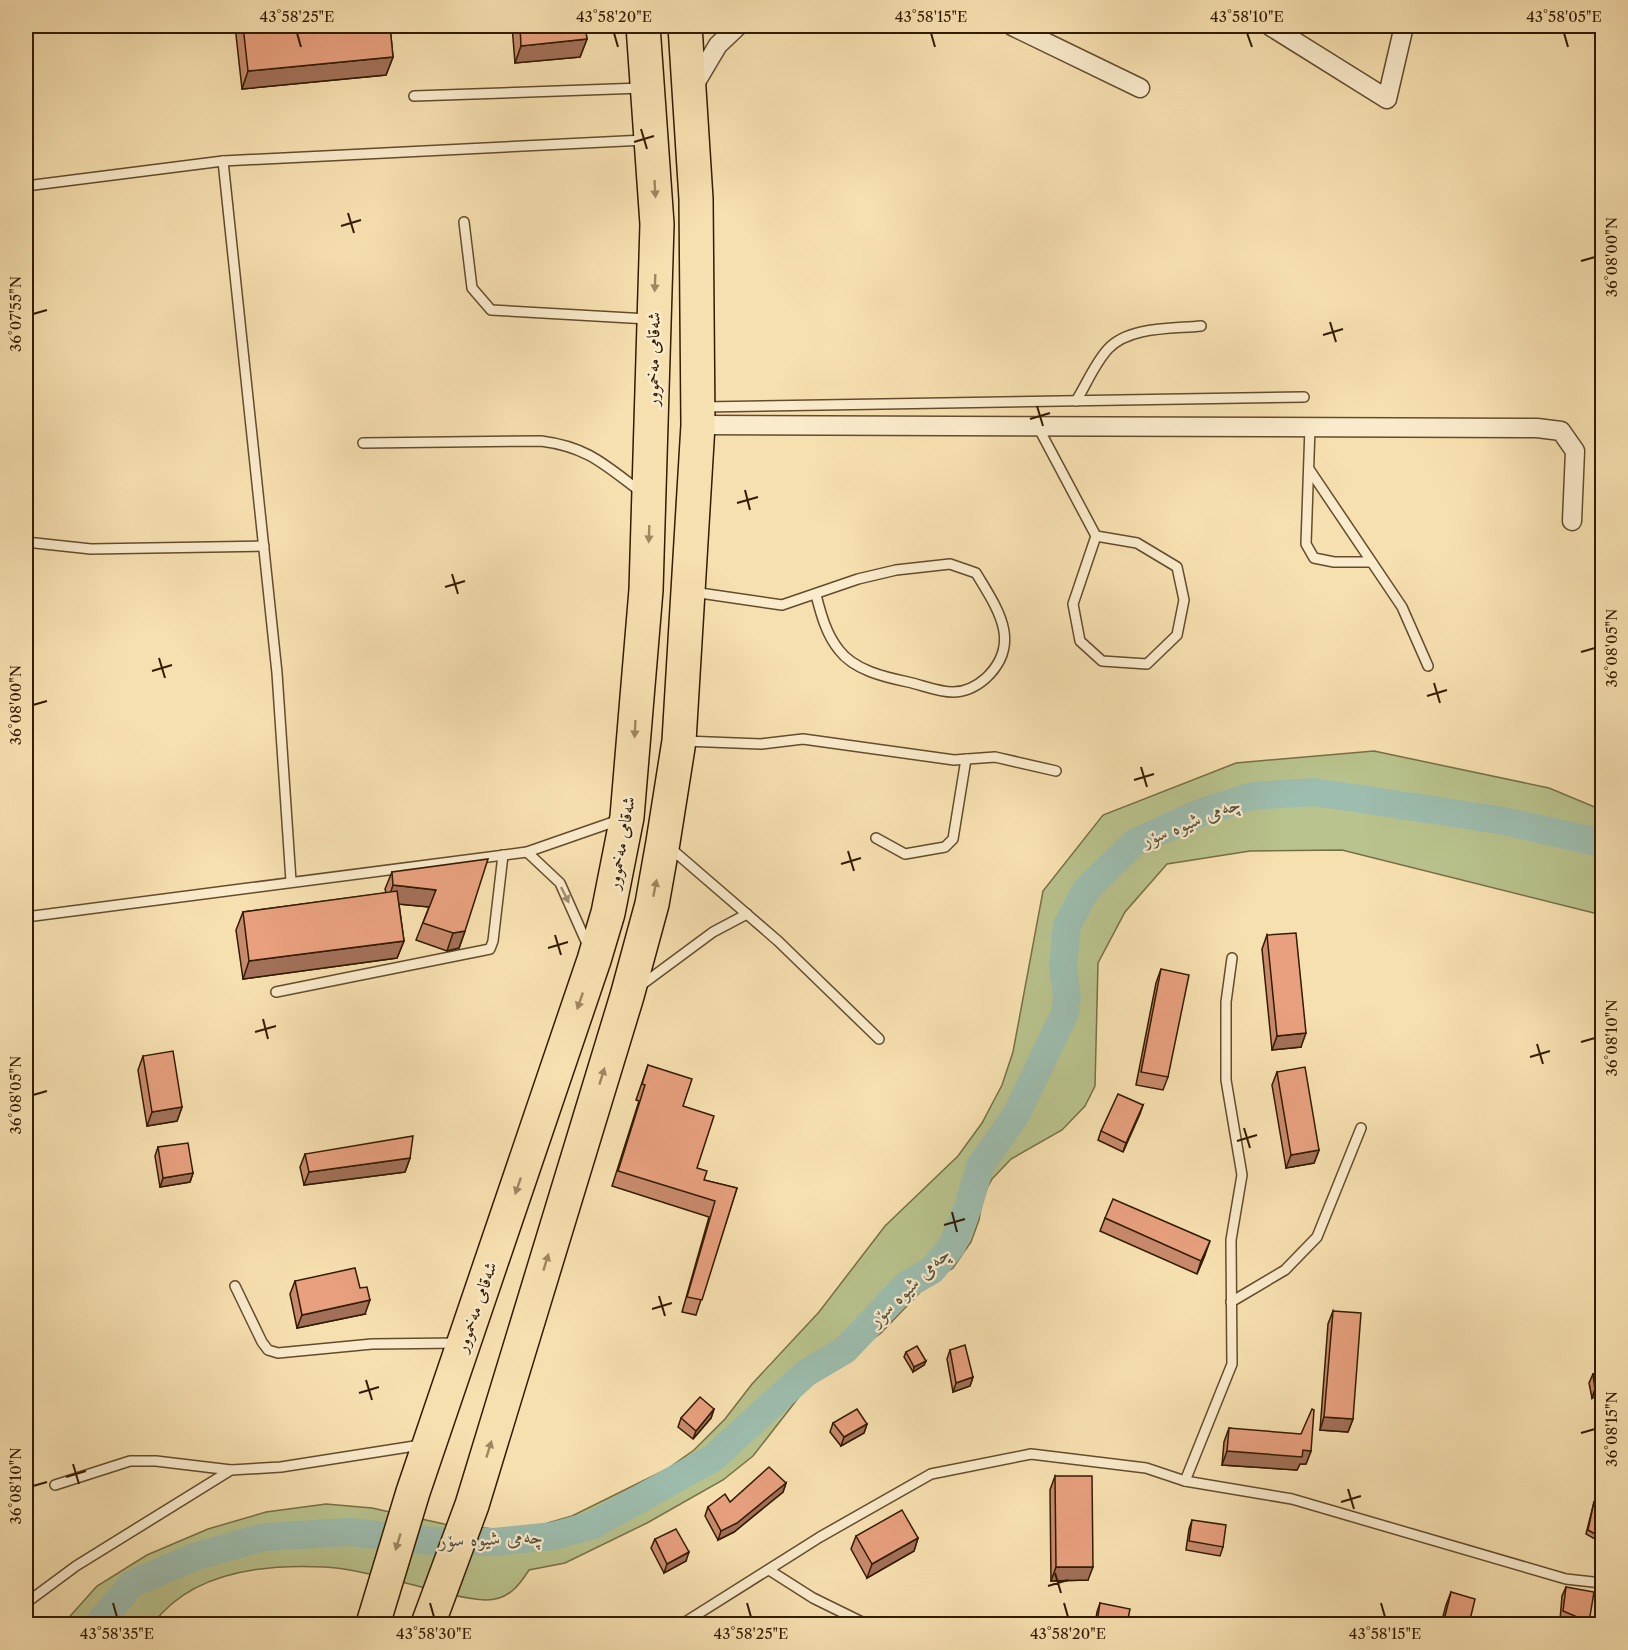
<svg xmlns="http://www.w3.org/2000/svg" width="1628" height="1650" viewBox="0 0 1628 1650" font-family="'Libre Caslon Text',Amiri,serif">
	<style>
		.green { fill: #b9c38d; stroke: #766f46; stroke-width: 1.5 }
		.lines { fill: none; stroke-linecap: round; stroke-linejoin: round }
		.river { stroke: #9dbdae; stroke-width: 28 }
		.lane-casing { stroke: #634c2c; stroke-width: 12 }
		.street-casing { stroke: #634c2c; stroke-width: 21 }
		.highway-casing { stroke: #321b00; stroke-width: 36 }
		.lane { stroke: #faebcc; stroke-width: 9 }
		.street { stroke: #faebcc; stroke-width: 18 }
		.highway { stroke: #f7e0b0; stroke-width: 33 }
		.wall { fill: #c88a6c; stroke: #321b00; stroke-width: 1.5 }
		.shaded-wall { fill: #a27058; stroke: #321b00; stroke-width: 1.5 }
		.building { fill: #e8a07e; stroke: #321b00; stroke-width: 1.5 }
		.oneway { fill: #9e8761 }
		.oneway2 { fill: #a08d70 }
		.ticks { fill: none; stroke: #321b00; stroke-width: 2 }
		.labels { text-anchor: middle; stroke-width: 4.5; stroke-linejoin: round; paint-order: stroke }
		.street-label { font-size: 18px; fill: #321b00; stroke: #faebcc }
		.water-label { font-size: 20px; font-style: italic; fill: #57543d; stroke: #faebcc }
		.neatline { fill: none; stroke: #321b00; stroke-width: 2 }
		.ticks-label { font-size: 15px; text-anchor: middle; fill: #321b00 }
	</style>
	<rect width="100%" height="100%" fill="#f7e0b0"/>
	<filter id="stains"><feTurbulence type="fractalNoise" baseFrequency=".00333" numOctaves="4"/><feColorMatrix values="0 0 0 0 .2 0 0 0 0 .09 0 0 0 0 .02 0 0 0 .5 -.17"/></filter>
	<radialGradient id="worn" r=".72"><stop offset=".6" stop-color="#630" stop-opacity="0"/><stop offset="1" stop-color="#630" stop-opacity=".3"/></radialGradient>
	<path class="green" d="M1374 751 1549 788 1602 810V915L1342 850 1250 851 1167 864 1125 912 1098 963 1095 1086 1085 1106 1062 1130 1011 1159 992 1179 983 1196 979 1220 971 1242 953 1268 928 1284 881 1333 820 1377 799 1397 753 1456 723 1480 647 1523 565 1563 529 1570C519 1586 508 1600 486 1600 459 1599 428 1588 401 1582 376 1576 350 1568 324 1567 264 1564 191 1572 153 1624H63L97 1586 147 1555 208 1529 266 1512 326 1504 372 1508 444 1524 504 1530 534 1527 572 1516 667 1469 694 1450 725 1419 752 1384 819 1312 885 1226 958 1156 982 1123 1002 1085 1013 1052 1043 891 1103 815 1236 763Z"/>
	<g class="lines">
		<polyline class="river" points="98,1624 132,1584 194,1557 264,1537 350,1532 432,1541 494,1542 553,1536 593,1525 713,1458 806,1373 845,1350 906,1285 932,1270 952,1246 968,1207 980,1166 1016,1115 1065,1013 1067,997 1063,967 1067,925 1086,890 1134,843 1202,812 1252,796 1314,792 1499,820 1602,843"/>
		<g class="lane-casing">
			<g id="lane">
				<polyline points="414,96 642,88"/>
				<polyline points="223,161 277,673 291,881"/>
				<polyline points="26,186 223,161 645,140"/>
				<polyline points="464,222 472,288 491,310 648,319"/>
				<path d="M1076 401C1086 385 1095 363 1108 349 1129 326 1173 329 1201 326"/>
				<polyline points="703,407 1304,397"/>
				<polyline points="1038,427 1096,536 1137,543 1177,567 1184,600 1177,635 1147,664 1102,661 1080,641 1073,604 1096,536"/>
				<polyline points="1310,427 1306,544 1314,558 1334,562 1371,562"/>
				<path d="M363 443 541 441C588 447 605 465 641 492"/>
				<polyline points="1309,469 1402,607 1428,666"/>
				<polyline points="26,542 91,549 264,546"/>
				<path d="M693 592 782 605 858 579 896 570 950 564 976 573C997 608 1023 643 986 678 977 686 965 692 953 692 938 692 922 685 908 682 884 677 854 670 839 650 826 634 821 614 816 595"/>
				<polyline points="684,741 761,744 803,739 954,760 995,757 1056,771"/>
				<polyline points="876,838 905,854 945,847 953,839 966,759"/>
				<polyline points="668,846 778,941 879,1039"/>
				<polyline points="527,852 560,883 588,946"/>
				<polyline points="26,917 527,852 619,820"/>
				<polyline points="640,986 713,932 747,914"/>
				<polyline points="276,992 490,949 493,941 503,855"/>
				<polyline points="235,1286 262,1342 268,1350 278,1353 372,1344 459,1343"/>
				<polyline points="1231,1302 1285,1270 1317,1237 1361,1128"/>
				<polyline points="1185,1481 1232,1364 1231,1240 1242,1175 1226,1080 1226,1002 1232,958"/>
				<polyline points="55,1485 130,1461 156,1461 231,1470 281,1467 421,1445"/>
				<polyline points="769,1570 813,1598 866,1624"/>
				<polyline points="26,1603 76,1566 231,1470"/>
				<polyline points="682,1624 820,1537 931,1474 1031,1454 1146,1468 1185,1481 1292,1499 1566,1579 1602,1583"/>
			</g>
		</g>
		<g class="street-casing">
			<g id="street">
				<polyline points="1012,26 1140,88"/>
				<polyline points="1270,26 1387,99 1404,26"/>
				<polyline points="693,87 718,45 738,26"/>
				<polyline points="698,425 1537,428 1561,431 1575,451 1572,521"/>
			</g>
		</g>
		<g class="highway-casing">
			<g id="highway">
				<polyline points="373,1624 413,1492 594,960 608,913 627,817 646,590 657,224 643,26"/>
				<polyline points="428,1624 472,1505 627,996 652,904 663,842 679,741 698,425 696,199 685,26"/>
			</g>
		</g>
		<use href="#lane" class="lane"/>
		<use href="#street" class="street"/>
		<use href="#highway" class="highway"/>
	</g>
	<g class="wall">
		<polygon points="235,26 390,26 393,57 386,75 242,89"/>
		<polygon points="512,26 585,26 587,39 580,57 515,63"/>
		<polygon points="392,872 465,931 459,948 447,951 416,940 429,907 399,904 404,941 397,958 243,979 236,930 243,912 386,893 385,889"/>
		<polygon points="1267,935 1301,1047 1272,1050 1262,949"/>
		<polygon points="1161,969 1168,1077 1163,1090 1136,1085 1156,983"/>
		<polygon points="143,1056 182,1107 177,1121 147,1126 138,1070"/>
		<polygon points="648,1065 683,1106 697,1168 704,1180 737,1188 696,1315 682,1312 709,1217 612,1186 639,1101 636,1100"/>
		<polygon points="1277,1072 1319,1150 1314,1163 1286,1168 1272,1085"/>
		<polygon points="1143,1105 1123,1152 1098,1140 1101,1131"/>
		<polygon points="158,1147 193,1173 190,1182 160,1187 155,1156"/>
		<polygon points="305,1154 410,1158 405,1172 304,1185 300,1167"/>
		<polygon points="1105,1218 1205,1255 1197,1274 1100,1231"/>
		<polygon points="295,1281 365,1314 297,1328 290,1294"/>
		<polygon points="1333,1311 1353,1419 1348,1432 1320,1430 1328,1324"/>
		<polygon points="950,1350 973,1377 970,1386 953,1392 947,1359"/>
		<polygon points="906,1352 926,1361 924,1365 913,1372 904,1357"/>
		<polygon points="1602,1373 1592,1398 1589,1383 1593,1374"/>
		<polygon points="714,1409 711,1418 693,1439 678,1427 681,1418"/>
		<polygon points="833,1423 867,1424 864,1433 841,1446 830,1432"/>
		<polygon points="1229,1428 1311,1451 1306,1464 1300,1464 1297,1470 1222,1465 1224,1442"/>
		<polygon points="1055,1476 1088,1580 1051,1581 1050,1490"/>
		<polygon points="786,1483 783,1492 734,1532 718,1540 705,1516 708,1507 730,1502"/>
		<polygon points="1594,1502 1602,1507 1602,1539 1602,1538 1600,1542 1586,1534"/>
		<polygon points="1192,1520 1223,1547 1220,1556 1186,1550 1189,1529"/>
		<polygon points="856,1536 918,1538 914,1551 867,1578 851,1549"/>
		<polygon points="655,1539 686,1561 664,1573 651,1548"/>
		<polygon points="1566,1587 1589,1622 1588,1624 1571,1624 1560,1620 1562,1596"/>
		<polygon points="1451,1592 1469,1624 1441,1624 1446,1605"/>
		<polygon points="1100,1603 1127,1624 1095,1624 1097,1612"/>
	</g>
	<g class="shaded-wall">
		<polygon points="587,39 580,57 515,63 521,46"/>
		<polygon points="393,57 386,75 242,89 248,71"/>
		<polygon points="393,885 436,890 430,907 387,903"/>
		<polygon points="465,931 459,948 447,951 453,933"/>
		<polygon points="404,941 397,958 243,979 249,961"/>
		<polygon points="1306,1033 1301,1047 1272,1050 1277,1036"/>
		<polygon points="1143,1105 1140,1114 1123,1152 1126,1143"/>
		<polygon points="182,1107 177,1121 147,1126 152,1112"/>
		<polygon points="1319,1150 1314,1163 1286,1168 1291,1155"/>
		<polygon points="410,1158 405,1172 304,1185 309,1172"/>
		<polygon points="193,1173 190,1182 160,1187 163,1178"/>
		<polygon points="1210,1241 1205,1255 1197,1274 1201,1261"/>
		<polygon points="370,1300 365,1314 297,1328 302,1315"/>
		<polygon points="926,1361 924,1365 913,1372 914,1367"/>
		<polygon points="973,1377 970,1386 953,1392 956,1383"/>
		<polygon points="1602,1388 1602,1396 1592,1398 1595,1389"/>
		<polygon points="714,1409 711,1418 693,1439 696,1431"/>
		<polygon points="1324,1417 1353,1419 1348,1432 1320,1430"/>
		<polygon points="867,1424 864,1433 841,1446 844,1437"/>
		<polygon points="1303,1450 1311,1451 1306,1464 1300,1464 1297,1470 1222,1465 1227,1451"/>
		<polygon points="786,1483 783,1492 734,1532 718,1540 721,1531"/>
		<polygon points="918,1538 914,1551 867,1578 872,1564"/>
		<polygon points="689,1552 686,1561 664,1573 667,1564"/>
		<polygon points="1056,1567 1093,1567 1088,1580 1051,1581"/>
	</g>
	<g class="building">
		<polygon points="243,26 390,26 393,57 248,71"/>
		<polygon points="520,26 585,26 587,39 521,46"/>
		<polygon points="488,859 465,931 453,933 423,923 436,890 393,885 392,872"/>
		<polygon points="397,891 404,941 249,961 243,912"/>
		<polygon points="1296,933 1306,1033 1277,1036 1267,935"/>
		<polygon points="1161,969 1189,975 1168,1077 1141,1072"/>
		<polygon points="173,1051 182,1107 152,1112 143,1056"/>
		<polygon points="648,1065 692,1079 683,1106 714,1116 697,1168 707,1171 704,1180 737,1188 702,1300 687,1297 715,1201 618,1171 645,1085 642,1084"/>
		<polygon points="1305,1067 1319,1150 1291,1155 1277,1072"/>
		<polygon points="1118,1094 1143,1105 1126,1143 1101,1131"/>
		<polygon points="413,1136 410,1158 309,1172 305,1154"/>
		<polygon points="188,1143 193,1173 163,1178 158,1147"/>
		<polygon points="1113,1199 1210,1241 1201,1261 1105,1218"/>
		<polygon points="355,1268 360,1288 367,1287 370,1300 302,1315 295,1281"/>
		<polygon points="1333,1311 1361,1313 1353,1419 1324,1417"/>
		<polygon points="965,1345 973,1377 956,1383 950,1350"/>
		<polygon points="917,1346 926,1361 914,1367 906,1352"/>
		<polygon points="1602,1373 1602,1388 1595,1389 1593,1374"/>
		<polygon points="700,1397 714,1409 696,1431 681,1418"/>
		<polygon points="857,1409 867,1424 844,1437 833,1423"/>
		<polygon points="1312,1409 1314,1410 1311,1451 1303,1450 1302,1457 1227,1451 1229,1428 1301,1434"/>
		<polygon points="769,1467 786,1483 737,1523 721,1531 708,1507 725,1494 730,1502"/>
		<polygon points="1055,1476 1092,1476 1093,1567 1056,1567"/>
		<polygon points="1594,1502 1602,1507 1602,1538 1588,1530"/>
		<polygon points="902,1510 918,1538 872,1564 856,1536"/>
		<polygon points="1192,1520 1226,1525 1223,1547 1189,1541"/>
		<polygon points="676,1529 689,1552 667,1564 655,1539"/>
		<polygon points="1566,1587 1594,1592 1589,1622 1563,1611"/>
		<polygon points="1451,1592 1475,1599 1469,1624 1443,1624"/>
		<polygon points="1100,1603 1130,1609 1127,1624 1112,1624 1097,1622"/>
		<polygon points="803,1617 817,1618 816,1624 802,1624"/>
	</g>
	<defs><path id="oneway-solid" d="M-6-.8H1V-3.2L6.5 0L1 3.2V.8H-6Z" transform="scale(1.5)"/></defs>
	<g class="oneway">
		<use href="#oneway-solid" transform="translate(655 189) rotate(87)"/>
		<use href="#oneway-solid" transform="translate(655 283) rotate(92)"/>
		<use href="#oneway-solid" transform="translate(649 534) rotate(92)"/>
		<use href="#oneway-solid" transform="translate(635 729) rotate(93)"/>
		<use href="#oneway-solid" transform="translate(655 888) rotate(-79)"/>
		<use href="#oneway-solid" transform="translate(580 1001) rotate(109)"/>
		<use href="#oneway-solid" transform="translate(602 1076) rotate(-73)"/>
		<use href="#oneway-solid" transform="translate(518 1186) rotate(109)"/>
		<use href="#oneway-solid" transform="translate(546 1262) rotate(-73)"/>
		<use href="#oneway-solid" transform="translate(489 1449) rotate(-73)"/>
		<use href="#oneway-solid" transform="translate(398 1542) rotate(107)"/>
	</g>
	<use class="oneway2" href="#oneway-solid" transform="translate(565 895) rotate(64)"/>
	<path class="ticks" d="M297 33 301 47M614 33 618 47M931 33 935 47M1247 33 1252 47M1564 33 1568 47M641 129 647 149M634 142 654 136M348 213 354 233M341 226 361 220M1581 261 1595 257M33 314 47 310M1330 322 1336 342M1323 335 1343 329M1037 406 1043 426M1030 419 1050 413M745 490 750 510M737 503 758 497M452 574 458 594M445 587 465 581M1581 652 1595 648M159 658 165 678M152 671 172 665M1434 683 1440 703M1427 696 1447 690M33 705 47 701M1141 767 1147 787M1134 780 1154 774M848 851 854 871M841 864 861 858M555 935 561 955M548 948 568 942M263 1019 268 1039M255 1032 276 1026M1581 1042 1595 1038M1537 1044 1543 1064M1530 1057 1550 1051M33 1095 47 1091M1244 1128 1250 1148M1237 1141 1257 1135M952 1212 957 1232M944 1225 965 1219M659 1296 665 1316M652 1309 672 1303M366 1380 372 1400M359 1393 379 1387M1581 1433 1595 1429M73 1464 79 1484M66 1477 86 1471M33 1486 47 1482M1348 1489 1354 1509M1341 1502 1361 1496M1055 1573 1061 1593M1048 1586 1068 1580M113 1603 117 1617M430 1603 434 1617M747 1603 751 1617M1064 1603 1068 1617M1381 1603 1385 1617"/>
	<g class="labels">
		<g class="street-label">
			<text transform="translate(653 359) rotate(-89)" y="6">شەقامی مەخموور</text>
			<text transform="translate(621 843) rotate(-80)" y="6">شەقامی مەخموور</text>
			<text transform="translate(476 1307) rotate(-71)" y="6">شەقامی مەخموور</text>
		</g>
		<g class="water-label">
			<text transform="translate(1191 821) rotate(-22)" y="7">چەمی شیوە سۆر</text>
			<text transform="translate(909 1286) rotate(-44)" y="7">چەمی شیوە سۆر</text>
			<text transform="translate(491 1538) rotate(-2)" y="7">چەمی شیوە سۆر</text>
		</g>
	</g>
	<rect width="1628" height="1650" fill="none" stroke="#f7e0b0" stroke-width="66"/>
	<rect x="33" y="33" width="1562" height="1584" class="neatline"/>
	<g class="ticks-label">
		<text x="297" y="22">43°58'25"E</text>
		<text x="614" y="22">43°58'20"E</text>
		<text x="931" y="22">43°58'15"E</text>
		<text x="1247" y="22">43°58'10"E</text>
		<text x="1564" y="22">43°58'05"E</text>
		<text transform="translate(1612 257) rotate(-90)" y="5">36°08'00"N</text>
		<text transform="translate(16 314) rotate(-90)" y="5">36°07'55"N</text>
		<text transform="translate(1612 648) rotate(-90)" y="5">36°08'05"N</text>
		<text transform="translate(16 705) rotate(-90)" y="5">36°08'00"N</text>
		<text transform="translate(1612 1038) rotate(-90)" y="5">36°08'10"N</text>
		<text transform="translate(16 1095) rotate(-90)" y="5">36°08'05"N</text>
		<text transform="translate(1612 1429) rotate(-90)" y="5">36°08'15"N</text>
		<text transform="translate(16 1486) rotate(-90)" y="5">36°08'10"N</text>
		<text x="117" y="1639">43°58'35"E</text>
		<text x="434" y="1639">43°58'30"E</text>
		<text x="751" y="1639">43°58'25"E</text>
		<text x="1068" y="1639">43°58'20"E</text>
		<text x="1385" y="1639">43°58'15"E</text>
	</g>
	<rect width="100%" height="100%" filter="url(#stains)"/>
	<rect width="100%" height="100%" fill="url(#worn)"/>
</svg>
